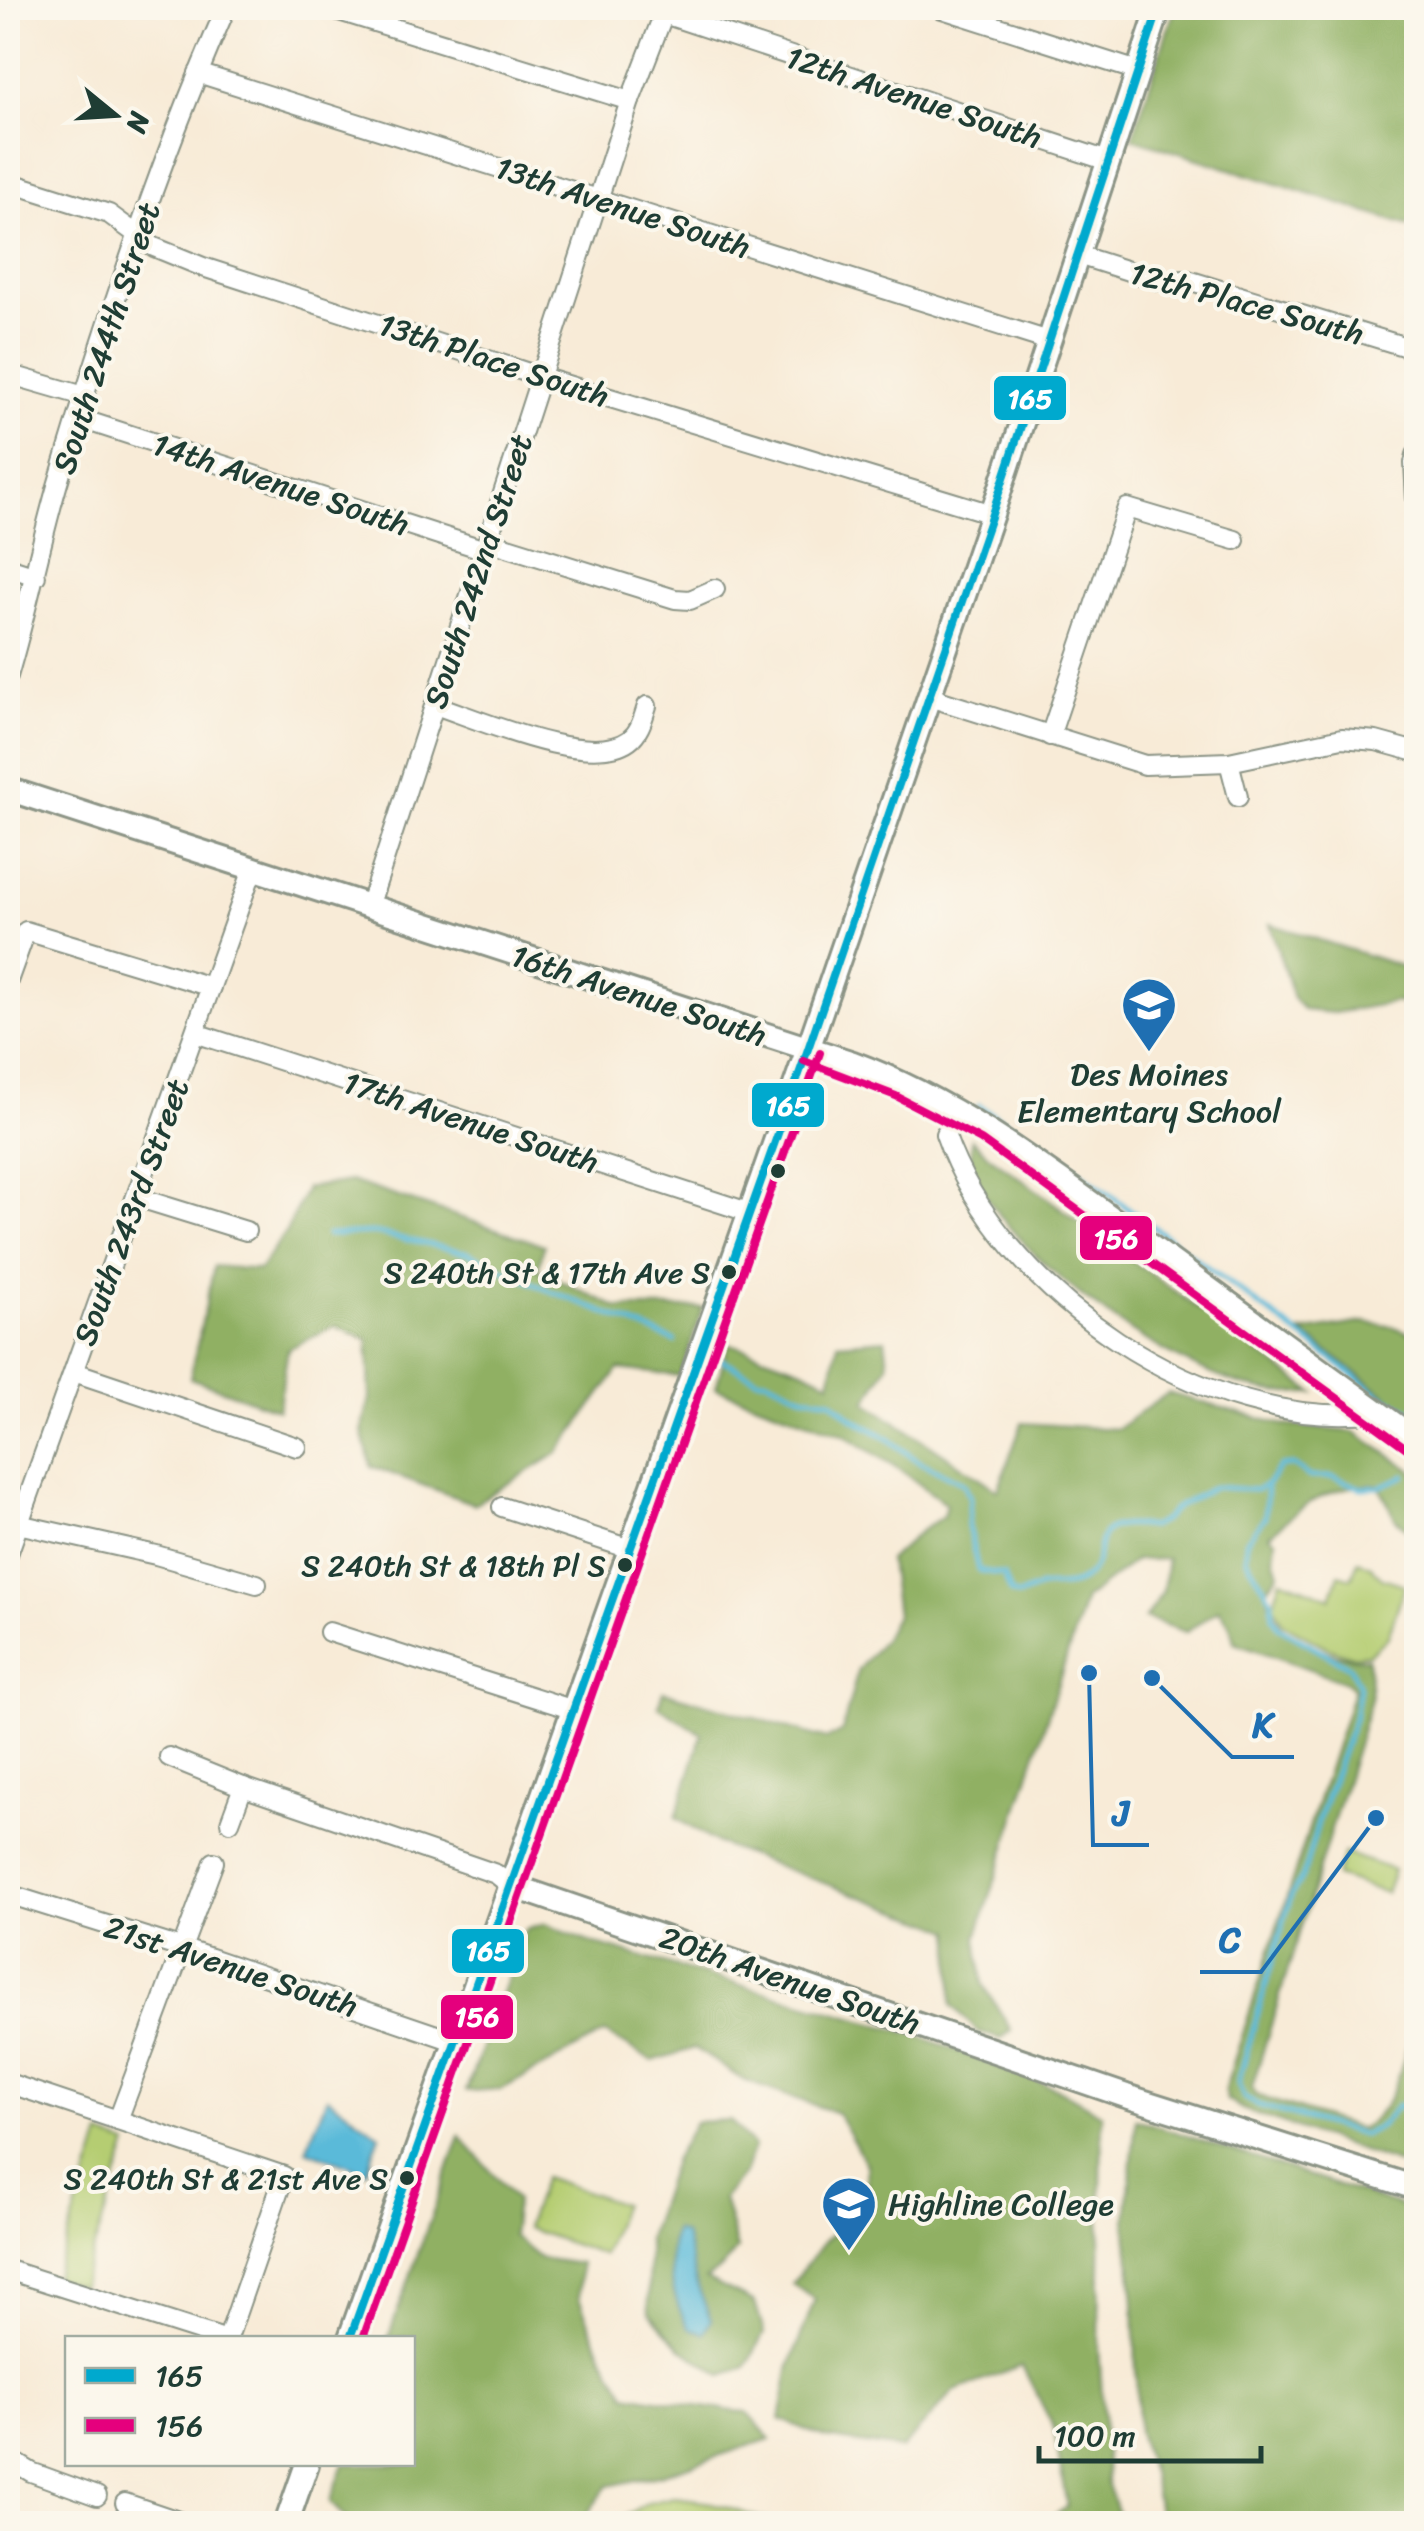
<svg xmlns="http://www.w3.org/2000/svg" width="1424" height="2531" viewBox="0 0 1424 2531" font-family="Sriracha,sans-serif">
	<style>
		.green { fill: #b5cd72; stroke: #6a8553; stroke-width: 2.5 }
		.forest { fill: #90b064; stroke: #58764c; stroke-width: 2.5 }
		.water { fill: #5abad9; stroke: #3c7c86; stroke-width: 2.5 }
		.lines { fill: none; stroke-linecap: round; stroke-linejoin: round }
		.stream { stroke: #5abad9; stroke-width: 5 }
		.street-casing { stroke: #8c9486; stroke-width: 22 }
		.secondary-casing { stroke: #8c9486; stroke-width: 28 }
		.street { stroke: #fff; stroke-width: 18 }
		.secondary { stroke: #fff; stroke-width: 22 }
		.bus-1-casing { stroke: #fbf7ec; stroke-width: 15 }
		.bus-2-casing { stroke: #fbf7ec; stroke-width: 15 }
		.bus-1 { stroke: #00a9ce; stroke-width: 8 }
		.bus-2 { stroke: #e5007d; stroke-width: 8 }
		.bus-dot { fill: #1f3d34; stroke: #fbf7ec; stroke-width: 4 }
		.labels { text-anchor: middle; stroke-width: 8; stroke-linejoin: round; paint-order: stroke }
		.bus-label { font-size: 30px; fill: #1f3d34; stroke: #fbf7ec; text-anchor: end }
		.street-label { font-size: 32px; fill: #1f3d34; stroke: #fbf7ec }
		.poi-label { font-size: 32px; fill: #1f3d34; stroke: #fbf7ec }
		.leader { fill: none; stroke: #1f6fb2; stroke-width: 4 }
		.callout-dot { fill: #1f6fb2; stroke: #fbf7ec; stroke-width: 4 }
		.callout-label { font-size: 35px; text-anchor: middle; font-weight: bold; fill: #1f6fb2; stroke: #fbf7ec; stroke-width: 8; stroke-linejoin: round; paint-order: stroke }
		.line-badge { stroke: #fbf7ec; stroke-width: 4 }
		.badge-label { font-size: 28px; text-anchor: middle; font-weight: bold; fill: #fff }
	</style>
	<rect width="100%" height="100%" fill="#fbf7ec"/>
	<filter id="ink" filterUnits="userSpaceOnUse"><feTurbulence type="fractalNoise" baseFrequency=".01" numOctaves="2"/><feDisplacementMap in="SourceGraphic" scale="20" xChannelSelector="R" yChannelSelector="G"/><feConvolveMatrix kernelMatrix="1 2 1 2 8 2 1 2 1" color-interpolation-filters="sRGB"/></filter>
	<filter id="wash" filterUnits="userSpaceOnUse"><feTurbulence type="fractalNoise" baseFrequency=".0048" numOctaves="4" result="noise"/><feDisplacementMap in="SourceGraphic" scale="40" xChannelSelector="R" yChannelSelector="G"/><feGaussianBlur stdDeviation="2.25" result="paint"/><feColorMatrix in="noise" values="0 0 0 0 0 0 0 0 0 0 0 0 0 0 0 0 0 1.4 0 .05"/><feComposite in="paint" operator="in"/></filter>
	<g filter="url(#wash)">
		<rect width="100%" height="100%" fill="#f8ebd7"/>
		<g class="green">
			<polygon points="1358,1561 1371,1566 1382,1578 1405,1585 1388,1637 1369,1654 1351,1656 1326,1647 1283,1623 1273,1604 1281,1579 1331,1598 1339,1574 1351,1578"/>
			<polygon points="1344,1853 1394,1870 1386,1893 1336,1876"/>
			<polygon points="101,2136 128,2145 81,2287 54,2278"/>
			<polygon points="544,2177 622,2204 603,2255 526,2228"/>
			<polygon points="674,2497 705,2501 778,2523 712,2523 675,2517 649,2523 616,2523 644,2504"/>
		</g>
		<g class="forest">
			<polygon points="1175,8 1416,8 1416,228 1132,138"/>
			<polygon points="1270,924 1416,971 1416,1006 1396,1002 1334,1013 1304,1010 1293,998"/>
			<path d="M971 1139 987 1154 1314 1393C1299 1393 1283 1394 1268 1391 1174 1376 1008 1259 973 1170 969 1161 971 1149 971 1139Z"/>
			<polygon points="350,1181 544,1245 538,1270 618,1308 703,1308 680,1376 619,1369 558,1453 474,1504 371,1466 362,1431 370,1398 368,1339 334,1326 288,1349 278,1410 190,1378 214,1266 259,1270 286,1232 306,1188"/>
			<polygon points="1364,1322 1394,1327 1416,1335 1416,1417 1301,1332"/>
			<path d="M885 1339 888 1364 866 1402 998 1490 1022 1423 1117 1429 1168 1393 1284 1425 1355 1432 1416 1473 1413 1535 1395 1518 1379 1485C1331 1484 1303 1503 1270 1535L1276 1540 1274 1557 1279 1573 1266 1590C1270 1602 1275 1620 1283 1628 1305 1646 1341 1660 1368 1658L1371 1699 1252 2087 1255 2095 1359 2129C1395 2112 1401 2064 1413 2029L1416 2028V2095L1410 2100 1416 2108V2170L1242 2109 1227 2100 1225 2089 1354 1689 1346 1682 1234 1642 1230 1625 1219 1609 1186 1632 1145 1618 1163 1591 1167 1559 1136 1560 1085 1599 977 1937 983 1984 1011 2030 1000 2039 977 2031 952 2005V1930L718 1844 676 1818 702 1734 658 1706 663 1691 827 1739 842 1731 858 1670 884 1638 896 1615 889 1560 917 1534 943 1516 946 1504 902 1471 845 1435 716 1388 728 1343 803 1369 830 1382 838 1343Z"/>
			<polygon points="545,1924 586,1941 922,2037 1060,2090 1102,2114 1099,2347 1107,2482 1121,2523 1043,2523 1067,2507 1054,2428 1022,2366 954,2391 902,2449 825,2438 780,2419 790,2365 815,2299 792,2284 826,2239 868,2208 866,2164 837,2113 743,2080 695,2048 652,2061 605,2033 502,2089 466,2091 525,1930"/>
			<polygon points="1136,2119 1416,2211 1416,2523 1160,2523 1152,2476 1138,2432 1134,2302 1126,2220"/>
			<polygon points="730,2120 754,2147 744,2173 723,2198 737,2249 723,2267 706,2279 755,2303 764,2333 746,2367 722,2375 681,2348 649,2312 648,2238 673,2161 695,2122"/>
			<path d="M460 2136 516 2200 512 2236 539 2258 580 2264 579 2298 602 2354 626 2394C667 2400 706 2410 747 2412L770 2439 659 2475 608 2486 580 2523H350L330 2502 344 2464H412V2338H388Z"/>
		</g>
		<g class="water">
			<polygon points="327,2097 380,2135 366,2172 306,2150"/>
			<path d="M674 2230 685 2235 696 2282 711 2320 704 2333 689 2328C672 2301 666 2261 674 2230Z"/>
		</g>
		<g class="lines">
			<g class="stream">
				<polyline points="979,1106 1047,1148 1380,1395 1416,1414"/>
				<polyline points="327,1235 375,1233 469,1253 541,1287 675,1341"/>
				<path d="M722 1360 758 1379H767L802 1395 831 1400 852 1418 889 1439 916 1460 964 1483 970 1498 968 1526 978 1570 1004 1575 1011 1593 1018 1596C1025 1593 1033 1589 1041 1587 1054 1585 1068 1588 1079 1582 1119 1559 1073 1516 1151 1527L1164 1520 1175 1508 1214 1487 1256 1490 1267 1484"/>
				<polyline points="1405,1476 1379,1487 1361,1488 1334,1477 1310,1477 1293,1465 1281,1466 1267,1484 1265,1517 1246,1541 1246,1558 1272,1600 1273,1617 1279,1627 1350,1667 1359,1686 1354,1719 1320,1815 1303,1876 1291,1896 1238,2083 1244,2098 1258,2105 1363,2135 1381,2125 1398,2105 1416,2120"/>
			</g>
		</g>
	</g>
	<g filter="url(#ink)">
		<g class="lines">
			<g class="street-casing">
				<g id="street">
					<polyline points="329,8 630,101"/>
					<polyline points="939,8 1138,71"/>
					<polyline points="664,14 1108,161"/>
					<polyline points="198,73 1049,341"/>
					<polyline points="8,182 109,214 154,247 203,267 541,377 992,514"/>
					<polyline points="1078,255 1160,281 1188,280 1416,350"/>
					<polyline points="8,374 84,396"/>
					<polyline points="78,418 485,550"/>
					<polyline points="1416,455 1414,463 1416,500"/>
					<polyline points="488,541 675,599 690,600 715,589"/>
					<polyline points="8,567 36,576"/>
					<path d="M8 676C28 610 40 542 60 476 106 321 161 156 226 8"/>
					<polyline points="929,697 1145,765 1229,762 1342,738 1376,741 1416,752"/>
					<path d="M435 705C478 719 589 769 629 740 640 732 643 718 647 706"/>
					<polyline points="1050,736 1127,508 1235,540"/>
					<polyline points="1229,762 1238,797"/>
					<polyline points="369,907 630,101 666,8"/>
					<polyline points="8,981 26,931 211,987"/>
					<polyline points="195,1033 748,1212"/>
					<path d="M945 1134C1000 1293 1207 1434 1377 1412"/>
					<polyline points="136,1197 246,1231"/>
					<polyline points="74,1372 297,1447"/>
					<polyline points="502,1507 630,1549"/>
					<polyline points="18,1524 156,1555 257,1584"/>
					<polyline points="8,1554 253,869"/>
					<polyline points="329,1632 574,1710"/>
					<polyline points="169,1757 243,1787 496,1874 510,1885"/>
					<polyline points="230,1822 243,1787"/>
					<polyline points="8,1894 184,1949 454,2041"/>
					<polyline points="8,2083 284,2176 228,2338"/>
					<polyline points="118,2120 214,1862"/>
					<polyline points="8,2270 221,2338"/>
					<polyline points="8,2458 31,2472 97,2496"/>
					<polyline points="125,2503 187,2524"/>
				</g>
			</g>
			<g class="secondary-casing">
				<g id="secondary">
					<path d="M8 789 853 1063C960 1103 1047 1171 1139 1238 1231 1305 1324 1373 1416 1440"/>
					<polyline points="510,1885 1126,2096 1416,2188"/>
					<polyline points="350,2338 808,1049 992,514 1159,8"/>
					<polyline points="286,2524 307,2464"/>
				</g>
			</g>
			<use href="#street" class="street"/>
			<use href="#secondary" class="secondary"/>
			<g class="bus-1-casing">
				<polyline id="bus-1" points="350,2338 808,1049 992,514 1159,8"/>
			</g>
			<g class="bus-2-casing">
				<g id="bus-2">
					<polyline points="804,1061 896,1096 981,1140 1409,1450"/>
					<polyline points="363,2338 820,1053"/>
				</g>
			</g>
			<use href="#bus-1" class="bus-1"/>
			<use href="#bus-2" class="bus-2"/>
		</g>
	</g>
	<defs>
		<g id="school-pin" transform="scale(2.875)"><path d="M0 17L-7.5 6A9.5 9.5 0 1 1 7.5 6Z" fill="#1f6fb2" stroke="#fbf7ec"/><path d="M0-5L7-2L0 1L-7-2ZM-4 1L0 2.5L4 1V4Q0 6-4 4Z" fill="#fff"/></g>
		<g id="university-pin" transform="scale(2.875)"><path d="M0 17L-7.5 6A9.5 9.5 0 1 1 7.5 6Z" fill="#1f6fb2" stroke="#fbf7ec"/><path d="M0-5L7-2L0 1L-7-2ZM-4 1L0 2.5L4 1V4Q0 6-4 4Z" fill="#fff"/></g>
	</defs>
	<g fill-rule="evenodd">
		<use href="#school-pin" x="1149" y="1005"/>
		<use href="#university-pin" x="849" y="2204"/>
	</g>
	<g class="bus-dot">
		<circle cx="778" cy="1171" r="9"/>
		<circle cx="729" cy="1272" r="9"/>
		<circle cx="625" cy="1565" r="9"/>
		<circle cx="407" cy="2178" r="9"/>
	</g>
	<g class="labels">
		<g class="bus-label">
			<text x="710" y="1283">S 240th St &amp; 17th Ave S</text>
			<text x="606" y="1576">S 240th St &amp; 18th Pl S</text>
			<text x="388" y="2189">S 240th St &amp; 21st Ave S</text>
		</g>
		<g class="street-label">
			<text transform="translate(914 97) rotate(18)" y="11">12th Avenue South</text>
			<text transform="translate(623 207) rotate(18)" y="11">13th Avenue South</text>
			<text transform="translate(1247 303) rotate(15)" y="11">12th Place South</text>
			<text transform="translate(106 338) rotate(-72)" y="11">South 244th Street</text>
			<text transform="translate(494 360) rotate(18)" y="11">13th Place South</text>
			<text transform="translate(281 484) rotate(18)" y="11">14th Avenue South</text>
			<text transform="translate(478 571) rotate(-72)" y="11">South 242nd Street</text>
			<text transform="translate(639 995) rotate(18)" y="11">16th Avenue South</text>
			<text transform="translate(471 1122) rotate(18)" y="11">17th Avenue South</text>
			<text transform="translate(131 1212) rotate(-70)" y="11">South 243rd Street</text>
			<text transform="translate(231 1966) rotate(18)" y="11">21st Avenue South</text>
			<text transform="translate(790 1980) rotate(19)" y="11">20th Avenue South</text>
		</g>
		<g class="poi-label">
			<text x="1149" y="1085">Des Moines<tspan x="1149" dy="37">Elementary School</tspan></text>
			<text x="888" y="2215" text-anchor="start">Highline College</text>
		</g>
	</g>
	<path class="leader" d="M1152 1678L1232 1757H1294M1089 1673L1093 1845H1149M1376 1818L1261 1972H1200"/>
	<g class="callout-dot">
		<circle cx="1152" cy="1678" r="10"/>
		<circle cx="1089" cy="1673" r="10"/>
		<circle cx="1376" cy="1818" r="10"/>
	</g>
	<g class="callout-label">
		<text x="1263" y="1737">K</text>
		<text x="1121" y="1825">J</text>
		<text x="1230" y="1952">C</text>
	</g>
	<g class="line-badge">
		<rect x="992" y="374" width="76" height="48" rx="10" fill="#00a9ce"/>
		<rect x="750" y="1081" width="76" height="48" rx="10" fill="#00a9ce"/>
		<rect x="1078" y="1214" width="76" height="48" rx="10" fill="#e5007d"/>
		<rect x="450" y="1927" width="76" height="48" rx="10" fill="#00a9ce"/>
		<rect x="439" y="1993" width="76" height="48" rx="10" fill="#e5007d"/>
	</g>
	<g class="badge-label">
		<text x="1030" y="408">165</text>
		<text x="788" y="1115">165</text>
		<text x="1116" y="1248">156</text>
		<text x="488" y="1960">165</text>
		<text x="477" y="2026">156</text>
	</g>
	<rect width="1424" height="2531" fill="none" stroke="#fbf7ec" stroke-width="40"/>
	<rect x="65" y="2336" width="350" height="130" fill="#fbf7ec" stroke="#a3ada2" stroke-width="2.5"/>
	<rect x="85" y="2368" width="50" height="15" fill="#00a9ce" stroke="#a3ada2" stroke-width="2.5"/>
	<text x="155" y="2386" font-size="30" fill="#1f3d34">165</text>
	<rect x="85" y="2418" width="50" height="15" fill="#e5007d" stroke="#a3ada2" stroke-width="2.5"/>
	<text x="155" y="2436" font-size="30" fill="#1f3d34">156</text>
	<g transform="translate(115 115) rotate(108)" stroke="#fbf7ec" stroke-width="8" paint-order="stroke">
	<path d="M0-8L18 38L0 25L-18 38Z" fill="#1f3d34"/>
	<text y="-15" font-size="28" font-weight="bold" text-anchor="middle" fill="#1f3d34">N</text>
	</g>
	<path d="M1039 2446v15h222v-15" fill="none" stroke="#1f3d34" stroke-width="5"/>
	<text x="1054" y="2446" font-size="30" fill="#1f3d34" stroke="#fbf7ec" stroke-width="8" paint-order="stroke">100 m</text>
</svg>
